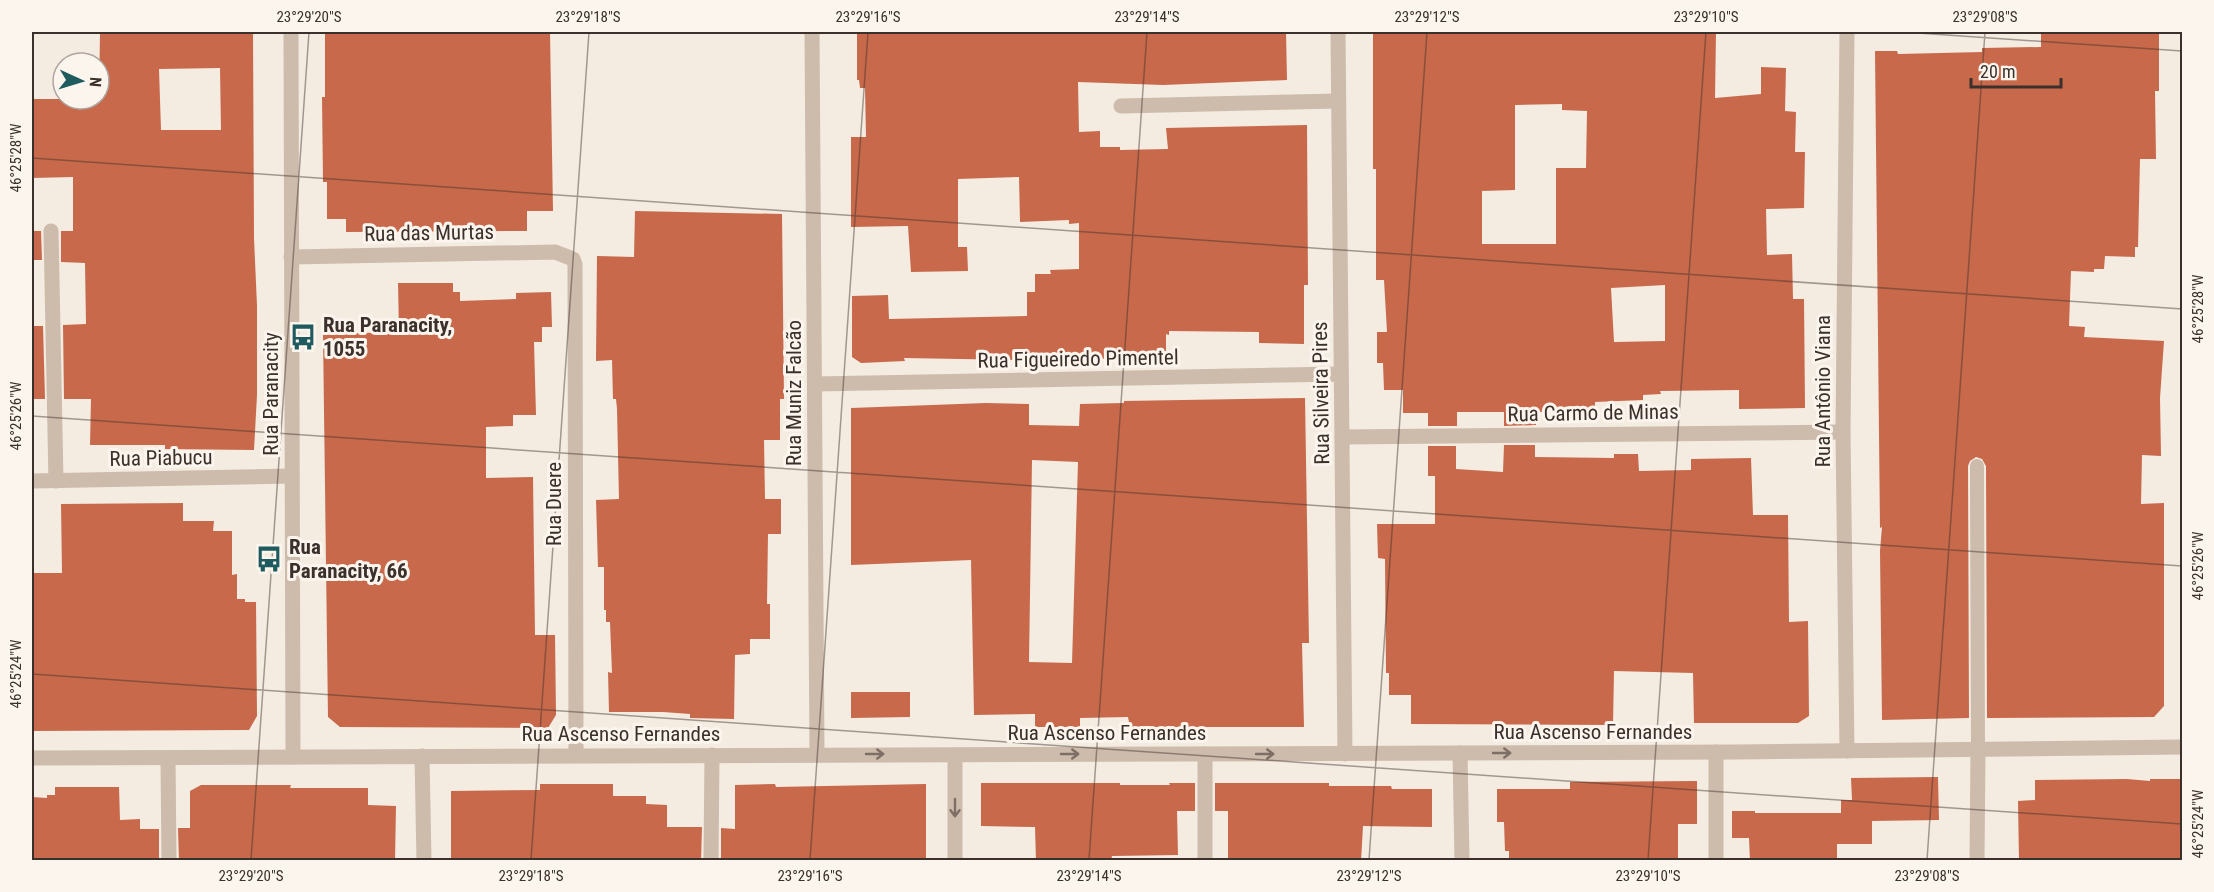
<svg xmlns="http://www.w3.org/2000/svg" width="2214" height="892" viewBox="0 0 2214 892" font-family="'Roboto Condensed',sans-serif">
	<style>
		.building { fill: #c8694b; fill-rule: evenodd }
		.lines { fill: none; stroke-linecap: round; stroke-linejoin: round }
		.lane { stroke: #cdbbac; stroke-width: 14 }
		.street { stroke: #cdbbac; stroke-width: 15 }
		.oneway { stroke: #7d6f65 }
		.ticks { fill: none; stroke: #3b302b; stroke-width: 1.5; stroke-opacity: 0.45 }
		.labels { text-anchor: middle; stroke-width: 6; stroke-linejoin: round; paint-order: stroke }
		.street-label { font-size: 21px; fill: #3b302b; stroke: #fbf5ee }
		.poi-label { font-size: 21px; font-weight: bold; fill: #3b302b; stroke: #fbf5ee; text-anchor: start }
		.neatline { fill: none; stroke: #3b302b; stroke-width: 2 }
		.ticks-label { font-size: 15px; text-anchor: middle; fill: #3b302b }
	</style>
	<rect width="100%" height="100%" fill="#f4ebe1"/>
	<g class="building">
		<path d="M100 32H253L254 238 257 306V395L254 450 165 449V445H90L91 399H64L63 325 86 324 85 263 61 262V231H73V177L32 178V99H99ZM220 68 221 130H161L159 69Z"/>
		<polygon points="325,32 550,32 553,211 527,211 527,231 346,232 346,219 327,219 327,182 323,182 322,97 325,97"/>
		<polygon points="857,32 1286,32 1287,80 1163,85 1078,82 1079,132 1100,131 1100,147 1120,147 1120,150 1168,149 1166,128 1307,125 1308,285 1304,285 1304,344 1259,343 1259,332 1169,331 1169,335 1166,334 1166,353 1143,353 1143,358 1020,360 904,358 905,361 861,363 852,357 852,296 888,295 889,319 1027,316 1027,292 1035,292 1035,274 1051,274 1050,270 1079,269 1079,223 1069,224 1069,220 1020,222 1019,177 958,179 958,247 967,247 968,271 911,272 908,226 851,227 851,137 866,137 865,88 860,88 859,80 857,80"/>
		<path d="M1373 32H1716L1715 98 1761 94V67L1786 68 1785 111 1796 112 1795 152H1805L1804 208 1766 209 1767 255 1792 254 1793 299H1804L1805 408 1739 409V390L1660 391 1661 394 1643 395V400L1595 402V411L1536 412V425L1504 426V412H1457V426H1428V413H1403V390H1384L1383 363H1377V332H1387L1384 280H1376V169H1373ZM1562 104V110L1587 111 1586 168H1556V244H1482V191L1515 190V105ZM1665 285V341L1614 342 1611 288Z"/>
		<polygon points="2041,32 2159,32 2159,91 2155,91 2156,159 2140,159 2138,247 2135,247 2135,257 2105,256 2104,269 2094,269 2094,272 2071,271 2069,326 2085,327 2084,337 2164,341 2160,398 2161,456 2142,455 2141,504 2164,503 2164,706 2154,717 1987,718 1986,466 1982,459 1976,457 1970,461 1968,466 1969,718 1882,720 1880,551 1882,527 1880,528 1875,51 1897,51 1898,54 1982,52 1982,48 2041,47"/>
		<polygon points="635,211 782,214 784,399 780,399 780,440 764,440 765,499 781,499 781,534 768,534 767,604 770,604 770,639 750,639 750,654 735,655 734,719 690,718 690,714 663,712 609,712 608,672 612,673 610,622 606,622 606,610 604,610 604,567 598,567 596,500 619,499 617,409 616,399 613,399 612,360 596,361 597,256 634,257"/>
		<polygon points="32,231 41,231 42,260 32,260"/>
		<polygon points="398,283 453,283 453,292 460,292 460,301 516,299 516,293 551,292 552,327 542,327 542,342 534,342 536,415 513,415 513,426 486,427 486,478 533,477 535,635 555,635 556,715 548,728 340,727 328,717 323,334 399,332"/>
		<polygon points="32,326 43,326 45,399 32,399"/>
		<path d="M1305 398 1309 643H1302L1304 727H1130L1128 717 1080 718V727H1035V714L974 715 971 560 851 565V408L986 403 1029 404V425L1079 426 1080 404 1124 403V401ZM1032 460 1078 462 1072 663 1029 662Z"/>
		<polygon points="1504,445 1535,445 1535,457 1614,458 1614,454 1638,454 1639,471 1691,470 1691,459 1751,458 1753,515 1788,515 1789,622 1808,621 1809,716 1798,723 1694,723 1693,673 1614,671 1613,725 1411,724 1411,695 1389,695 1389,673 1386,673 1385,559 1378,558 1377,524 1435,524 1435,476 1428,476 1428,446 1456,446 1456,469 1503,472"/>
		<polygon points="183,503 183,521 214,521 213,531 232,531 232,575 237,574 237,599 245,599 245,602 256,602 257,716 249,730 32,731 32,573 62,573 61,504"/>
		<polygon points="851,692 910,692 910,717 851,718"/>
		<polygon points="1938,777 1939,820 1872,821 1872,844 1837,844 1837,861 1750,861 1749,838 1732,838 1732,811 1755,811 1755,813 1841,813 1841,800 1852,800 1851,778"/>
		<polygon points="2127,779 2150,781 2150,779 2182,779 2182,861 2019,861 2018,801 2035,800 2035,780"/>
		<polygon points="1697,781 1697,824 1678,824 1678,861 1509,861 1509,851 1505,851 1504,822 1497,822 1497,789 1570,789 1570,782"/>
		<polygon points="981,783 1120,783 1120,785 1170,785 1169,783 1195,783 1195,811 1177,811 1178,855 1112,856 1111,861 1036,861 1035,827 981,826"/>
		<polygon points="1215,783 1329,783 1329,786 1391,786 1392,789 1432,789 1432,827 1363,826 1361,861 1228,861 1228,811 1215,811"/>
		<polygon points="540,784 613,784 613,796 646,796 646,804 667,805 667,827 702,827 701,861 451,861 451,791 540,790"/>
		<polygon points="775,784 776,787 926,784 926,861 721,861 721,828 735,829 735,785"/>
		<polygon points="201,785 291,785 290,788 368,788 368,805 396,806 395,861 179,861 178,828 190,828 190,791"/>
		<polygon points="55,787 119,787 120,820 140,819 140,829 159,829 159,861 32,861 32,797 47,798 47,795 55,795"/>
	</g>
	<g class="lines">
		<polyline class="lane" points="1977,466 1978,750"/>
		<g class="street">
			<polyline points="291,32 293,757"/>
			<polyline points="812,32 817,754"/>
			<polyline points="1338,32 1345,754"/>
			<polyline points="1847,32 1843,432 1847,751"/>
			<polyline points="1121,106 1338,101"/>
			<polyline points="51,231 56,481"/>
			<polyline points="291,257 555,252 573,259 575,264 576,755"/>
			<polyline points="815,384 1341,374"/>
			<polyline points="1342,437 1843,432"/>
			<polyline points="32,481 292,476"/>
			<polyline points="1460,753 1462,860"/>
			<polyline points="1205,754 1205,860"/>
			<polyline points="955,755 955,860"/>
			<polyline points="422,756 424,860"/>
			<polyline points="32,758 1736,752 2182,747"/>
			<polyline points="168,758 169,860"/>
			<polyline points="711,860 712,755"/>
			<polyline points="1716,860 1716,752"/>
			<polyline points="1977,860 1978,750"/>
		</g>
	</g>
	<defs><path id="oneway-shaft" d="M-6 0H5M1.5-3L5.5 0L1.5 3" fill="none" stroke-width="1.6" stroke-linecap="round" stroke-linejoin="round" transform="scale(1.5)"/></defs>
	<g class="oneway">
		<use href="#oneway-shaft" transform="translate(1502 753)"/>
		<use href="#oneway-shaft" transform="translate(875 754)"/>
		<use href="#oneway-shaft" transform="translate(1070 754)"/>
		<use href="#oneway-shaft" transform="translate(1265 754)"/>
		<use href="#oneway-shaft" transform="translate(955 808) rotate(90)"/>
	</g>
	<path class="ticks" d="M1903 32 2182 51M32 158 2182 309M32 416 2182 566M32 674 2182 824M251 860 309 32M531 860 589 32M810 860 868 32M1089 860 1147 32M1369 860 1427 32M1648 860 1706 32M1927 860 1985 32"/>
	<defs>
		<g id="bus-bare" transform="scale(2.07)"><path d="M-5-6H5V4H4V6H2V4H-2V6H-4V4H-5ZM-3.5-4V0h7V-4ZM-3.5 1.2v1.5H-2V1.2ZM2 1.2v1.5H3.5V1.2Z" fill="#1f5a5e" stroke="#fbf5ee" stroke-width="2.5" paint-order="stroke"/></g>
	</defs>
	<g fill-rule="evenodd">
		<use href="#bus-bare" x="303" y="337"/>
		<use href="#bus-bare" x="269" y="559"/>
	</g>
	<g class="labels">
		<g class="street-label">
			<text transform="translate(429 233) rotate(-1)" y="7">Rua das Murtas</text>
			<text transform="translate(1078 359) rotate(-1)" y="7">Rua Figueiredo Pimentel</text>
			<text transform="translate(1823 391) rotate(-90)" y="7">Rua Antônio Viana</text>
			<text transform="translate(794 393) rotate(-90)" y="7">Rua Muniz Falcão</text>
			<text transform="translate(1321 393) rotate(-91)" y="7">Rua Silveira Pires</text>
			<text transform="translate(271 394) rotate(-90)" y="7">Rua Paranacity</text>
			<text transform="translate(1593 413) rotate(-1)" y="7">Rua Carmo de Minas</text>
			<text transform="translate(161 458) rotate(-1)" y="7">Rua Piabucu</text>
			<text transform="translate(554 504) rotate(-90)" y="7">Rua Duere</text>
			<text x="1593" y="739">Rua Ascenso Fernandes</text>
			<text x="1107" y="740">Rua Ascenso Fernandes</text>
			<text x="621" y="741">Rua Ascenso Fernandes</text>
		</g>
		<g class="poi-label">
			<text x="323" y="332">Rua Paranacity,<tspan x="323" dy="24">1055</tspan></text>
			<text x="289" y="554">Rua<tspan x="289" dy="24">Paranacity, 66</tspan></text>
		</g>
	</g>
	<rect width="2214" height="892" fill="none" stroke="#fbf5ee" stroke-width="66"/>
	<g transform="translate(81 81) rotate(94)"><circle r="28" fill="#fbf5ee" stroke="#aea6a0" stroke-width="1.5"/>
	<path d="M0-4.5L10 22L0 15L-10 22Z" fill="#1f5a5e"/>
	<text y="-9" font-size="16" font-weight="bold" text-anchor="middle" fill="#3b302b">N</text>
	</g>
	<path d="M1971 78v9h90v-9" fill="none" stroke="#3b302b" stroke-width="3"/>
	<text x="1980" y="78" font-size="18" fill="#3b302b" stroke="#fbf5ee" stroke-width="4.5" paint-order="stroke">20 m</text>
	<rect x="33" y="33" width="2148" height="826" class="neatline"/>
	<g class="ticks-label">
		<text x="309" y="22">23°29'20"S</text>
		<text x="588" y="22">23°29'18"S</text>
		<text x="868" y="22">23°29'16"S</text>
		<text x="1147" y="22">23°29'14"S</text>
		<text x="1427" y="22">23°29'12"S</text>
		<text x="1706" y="22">23°29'10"S</text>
		<text x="1985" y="22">23°29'08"S</text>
		<text transform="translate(16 158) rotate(-90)" y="5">46°25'28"W</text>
		<text transform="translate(2198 309) rotate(-90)" y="5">46°25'28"W</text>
		<text transform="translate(16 416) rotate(-90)" y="5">46°25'26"W</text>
		<text transform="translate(2198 566) rotate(-90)" y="5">46°25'26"W</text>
		<text transform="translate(16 674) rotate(-90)" y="5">46°25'24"W</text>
		<text transform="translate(2198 824) rotate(-90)" y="5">46°25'24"W</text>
		<text x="251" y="881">23°29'20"S</text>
		<text x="531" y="881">23°29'18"S</text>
		<text x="810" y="881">23°29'16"S</text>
		<text x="1089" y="881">23°29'14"S</text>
		<text x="1369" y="881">23°29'12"S</text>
		<text x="1648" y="881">23°29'10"S</text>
		<text x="1927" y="881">23°29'08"S</text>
	</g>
</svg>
